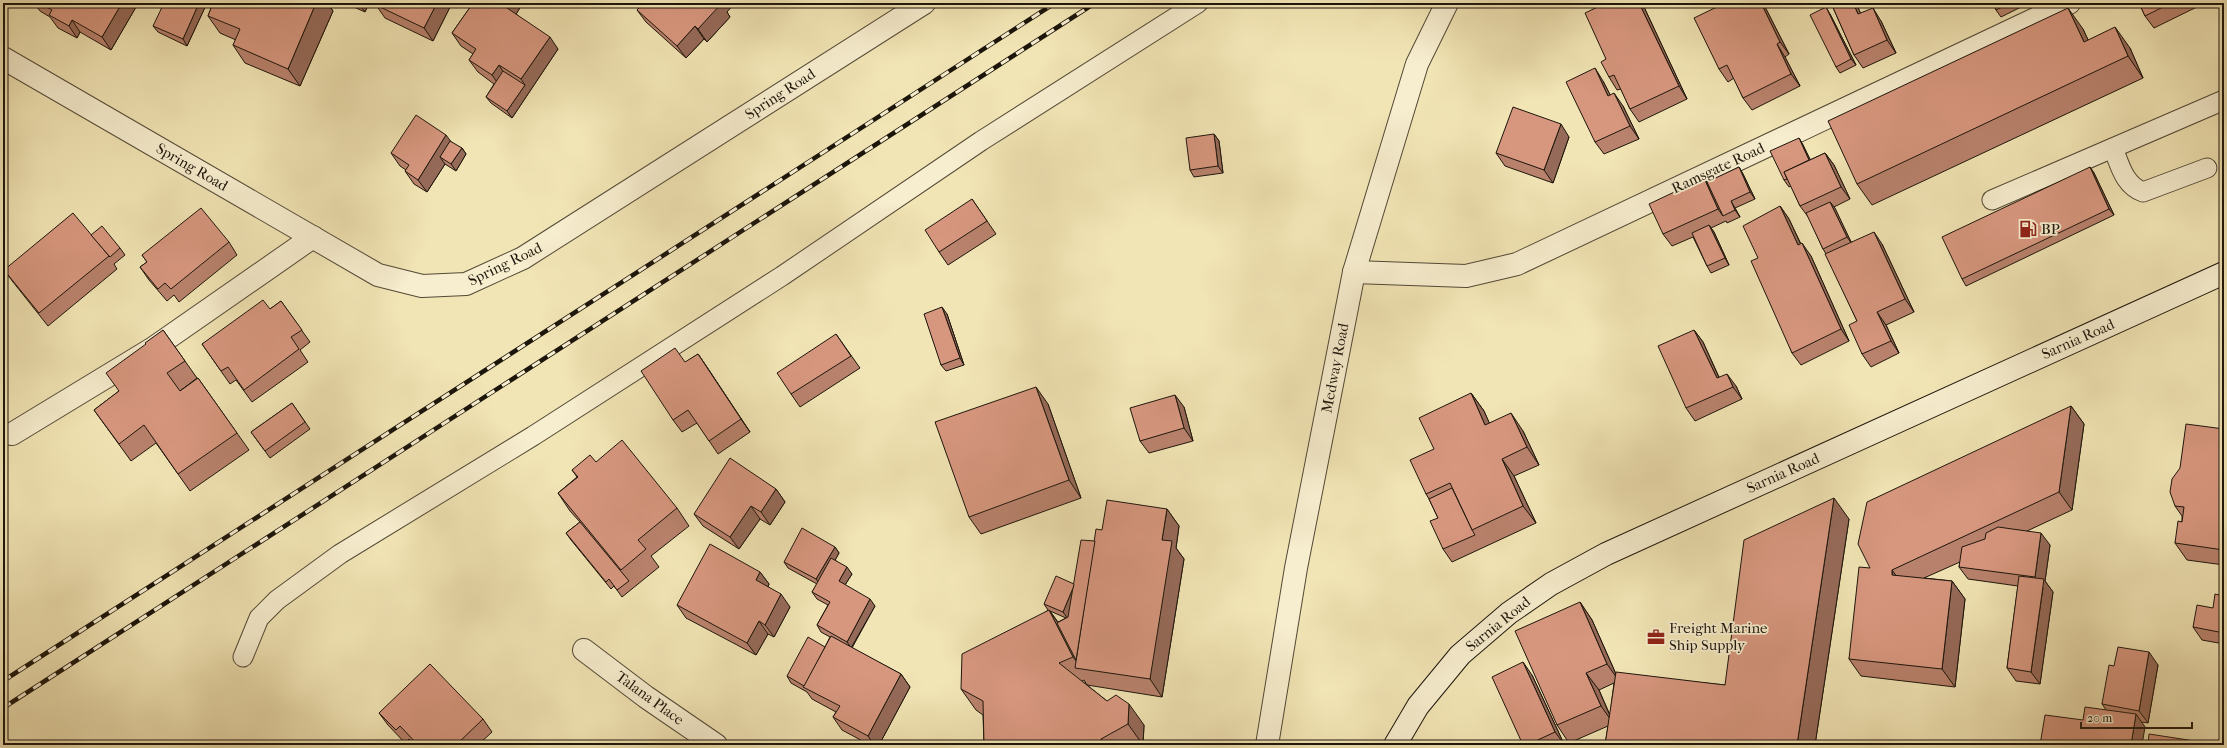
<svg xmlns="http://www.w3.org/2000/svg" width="2227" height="748" viewBox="0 0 2227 748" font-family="'IM FELL French Canon',serif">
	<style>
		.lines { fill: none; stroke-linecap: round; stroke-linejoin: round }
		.lane-casing { stroke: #524936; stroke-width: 21 }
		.street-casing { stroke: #524936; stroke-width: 24 }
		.secondary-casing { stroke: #1c150b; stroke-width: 24 }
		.lane { stroke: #f7eecf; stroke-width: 19 }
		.street { stroke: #f7eecf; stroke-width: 22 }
		.secondary { stroke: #f7eecf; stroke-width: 22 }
		.rail-casing { stroke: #1c150b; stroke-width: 4.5 }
		.rail { stroke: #f7eecf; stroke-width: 3; stroke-dasharray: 9; stroke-linecap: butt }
		.wall { fill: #b9826d; stroke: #1c150b; fill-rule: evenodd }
		.shaded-wall { fill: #966a59; stroke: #1c150b }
		.building { fill: #d7977f; stroke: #1c150b }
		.labels { text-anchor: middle; stroke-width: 3.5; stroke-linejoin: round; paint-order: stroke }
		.street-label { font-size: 15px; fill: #1c150b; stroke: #f7eecf }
		.poi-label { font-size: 15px; fill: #1c150b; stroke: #f7eecf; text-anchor: start }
	</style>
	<rect width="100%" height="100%" fill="#f2e5b5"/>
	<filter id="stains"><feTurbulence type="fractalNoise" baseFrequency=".005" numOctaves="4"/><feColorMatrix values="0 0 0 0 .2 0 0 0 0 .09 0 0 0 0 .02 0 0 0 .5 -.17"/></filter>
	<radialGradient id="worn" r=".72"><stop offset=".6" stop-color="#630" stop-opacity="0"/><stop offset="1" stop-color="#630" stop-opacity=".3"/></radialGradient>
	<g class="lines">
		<g class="lane-casing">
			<g id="lane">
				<path d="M2113 148C2120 165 2124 185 2143 192L2207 168"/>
				<polyline points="1992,200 2224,100"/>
				<polyline points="243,657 259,618 277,600 340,554 533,436 782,276 981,141 1198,3"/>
			</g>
		</g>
		<g class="street-casing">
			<g id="street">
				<polyline points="3,58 378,275 422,286 466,284 523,258 924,3"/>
				<polyline points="1354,272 1466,276 1517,264 2069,3"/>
				<polyline points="12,434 152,349 313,237"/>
				<polyline points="584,650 646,697 716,745"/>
				<polyline points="1267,745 1296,568 1354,272 1417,64 1447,3"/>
			</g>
		</g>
		<g class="secondary-casing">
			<polyline id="secondary" points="1395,745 1418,706 1460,655 1509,613 1551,584 1606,554 2224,273"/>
		</g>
		<use href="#lane" class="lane"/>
		<use href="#street" class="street"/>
		<use href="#secondary" class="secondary"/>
		<g class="rail-casing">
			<g id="rail">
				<polyline points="3,681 1055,3"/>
				<polyline points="3,708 1095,3"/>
			</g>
		</g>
		<use href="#rail" class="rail"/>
	</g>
	<g class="wall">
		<polygon points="34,3 133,3 136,7 111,50 80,32 77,38 58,28 50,17 40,11"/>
		<polygon points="207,3 187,46 158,32 153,26"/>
		<polygon points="213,3 327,3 333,11 300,86 245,63 233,45 236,40 220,33 208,16"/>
		<polygon points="345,3 369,3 365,12"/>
		<polygon points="377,3 452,3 433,41 385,18 376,5"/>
		<polygon points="473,3 523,3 516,14 558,49 512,118 491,103 486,97 494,84 478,72 469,60 473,54 461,46 452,33"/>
		<polygon points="1346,3 1355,3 1353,7"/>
		<polygon points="1618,3 1641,3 1644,7 1687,99 1639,122 1630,109 1621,89 1617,90 1609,77 1606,59 1609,7"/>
		<polygon points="1725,3 1763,3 1789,54 1785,57 1800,86 1752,110 1743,98 1734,78 1728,82 1719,69"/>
		<polygon points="1831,3 1856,3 1860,13 1881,21 1896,53 1863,68 1854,55"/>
		<polygon points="1993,3 2029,3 2001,17 1996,10"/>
		<polygon points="2139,3 2202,3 2203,4 2154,28 2145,16"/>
		<polygon points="637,10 727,12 730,17 707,42 704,39 686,58 646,22"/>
		<polygon points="1830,14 1856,65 1840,73 1836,67"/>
		<polygon points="2083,29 2088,40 2130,48 2143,78 1872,205 1857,184"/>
		<polygon points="1603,81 1610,95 1623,106 1639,139 1604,154 1595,142"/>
		<polygon points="1214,134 1219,141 1223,173 1194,177 1190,170"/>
		<polygon points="1569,137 1553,183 1505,166 1496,153"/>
		<polygon points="1799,138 1803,145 1810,160 1825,153 1834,165 1850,199 1834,207 1851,242 1882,244 1914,312 1886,325 1899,353 1871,367 1862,354 1857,321 1826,254 1823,249 1809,218 1800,206 1791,186 1789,187 1784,180"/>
		<polygon points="462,148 466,154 456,171 445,164 427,192 414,184 405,171 406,170 400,166 391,153"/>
		<polygon points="1739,167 1743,174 1755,199 1735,208 1740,217 1727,223 1726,221 1711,228 1714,232 1729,265 1711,273 1707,266 1693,237 1672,246 1663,234 1704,178 1707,183"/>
		<polygon points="2090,167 2094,173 2114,215 1966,286 1962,279"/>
		<polygon points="972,199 996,234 948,265 939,252"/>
		<polygon points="1780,206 1789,219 1801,244 1811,256 1849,341 1801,365 1792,353 1758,258"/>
		<polygon points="229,242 237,255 179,302 174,295 167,301 149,280 140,267 147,262 142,255"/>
		<polygon points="120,248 125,255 114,264 117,269 48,326 13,282 4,270"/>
		<polygon points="281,301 310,342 300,350 308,362 252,402 236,380 230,384 202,344 270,309"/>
		<polygon points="947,314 964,365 946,371 941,365"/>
		<polygon points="163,330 197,378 180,391 198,378 249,450 190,491 156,443 131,461 94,410 119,391 146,345"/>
		<polygon points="1694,330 1703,342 1719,377 1736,386 1742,399 1695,421 1686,408"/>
		<polygon points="836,334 860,368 800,407 791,394"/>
		<polygon points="698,354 750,432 718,454 697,423 682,432 673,420 686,362"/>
		<polygon points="1471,393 1484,411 1489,423 1523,431 1539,465 1514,476 1536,523 1452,562 1443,549 1438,518 1429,499 1426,494"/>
		<polygon points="292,403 310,429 270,458 251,432"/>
		<polygon points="1048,404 1081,498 981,534 969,517"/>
		<polygon points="2071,406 2084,424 2072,510 2027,531 2050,545 2045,581 2053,592 2040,684 2016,681 2007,668 2018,586 1968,579 1959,567 1960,562 1924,578 1952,581 1965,599 1955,687 1861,676 1849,659 1870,568"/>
		<polygon points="1184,407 1193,441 1149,453 1140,441"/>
		<polygon points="2224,429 2224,565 2187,560 2175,543 2182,522 2182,516 2175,506"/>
		<polygon points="596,462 677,508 689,526 651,556 659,567 622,597 614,586 611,589 571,540 566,533 580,522 570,511 558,493 577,477 572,470"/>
		<polygon points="776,489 785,502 770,525 760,519 739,549 703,526 694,514"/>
		<path d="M1167 509 1179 526 1176 548 1184 559 1162 697 1087 685 1084 680 1082 681 1107 701 1144 725 1143 745H984L983 715 976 710 961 689 1048 610 1044 604 1074 584 1095 541 1102 530ZM1050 611 1066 618 1058 622Z"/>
		<path d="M1849 519 1815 745H1605L1608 726 1569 743 1557 725 1580 602 1592 620 1616 674 1725 685ZM1614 683 1610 715 1599 690Z"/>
		<polygon points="835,547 839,553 835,560 852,574 845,585 875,606 852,648 901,674 910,687 879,745 870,745 842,730 833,717 836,712 812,699 807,692 791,683 787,676 825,647 830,637 821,632 817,625 828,605 817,599 812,592 817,584 788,568 784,562"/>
		<polygon points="760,572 769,584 768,587 790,607 774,637 768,634 756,655 686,618 677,605"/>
		<polygon points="2224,596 2224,644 2202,640 2193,627 2213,608"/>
		<polygon points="2158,665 2148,723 2141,722 2145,727 2083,720 2106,710 2102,704 2114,666"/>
		<polygon points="1532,675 1564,744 1562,745 1523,745"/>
		<polygon points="379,713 483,719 492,732 478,745 415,745 409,739 405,743 388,725"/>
	</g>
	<g class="shaded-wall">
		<polygon points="122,3 133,3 136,7 111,50 102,37"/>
		<polygon points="199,3 207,3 187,46 183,39"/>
		<polygon points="316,3 327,3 333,11 300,86 288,69"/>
		<polygon points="358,3 369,3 365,12"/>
		<polygon points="437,3 452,3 433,41 424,28"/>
		<polygon points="506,3 523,3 513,19 504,6"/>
		<polygon points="719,3 735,3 727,12 730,17 707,42 698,29"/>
		<polygon points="1350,3 1355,3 1353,7"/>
		<polygon points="1639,3 1641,3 1644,7 1687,99 1679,86"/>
		<polygon points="1761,3 1763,3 1789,54 1780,42"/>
		<polygon points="1853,3 1856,3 1867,27 1858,14"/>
		<polygon points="1826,7 1830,14 1856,65 1851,59"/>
		<polygon points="1873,8 1881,21 1896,53 1887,40"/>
		<polygon points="2068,8 2083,29 2099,63 2084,42"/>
		<polygon points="72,20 80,32 77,38 69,26"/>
		<polygon points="695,26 704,39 686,58 677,46"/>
		<polygon points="2115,27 2130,48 2143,78 2128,56"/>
		<polygon points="550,37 558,49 512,118 507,111 525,85 521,79"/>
		<polygon points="1777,44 1785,57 1800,86 1791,74"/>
		<polygon points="499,65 507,78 501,88 492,75"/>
		<polygon points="1595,68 1603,81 1617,108 1608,96"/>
		<polygon points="1614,93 1623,106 1639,139 1630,126"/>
		<polygon points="1561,124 1569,137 1553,183 1544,170"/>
		<polygon points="1214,134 1219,141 1223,173 1218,166"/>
		<polygon points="446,135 455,147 440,157 445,164 427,192 418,180"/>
		<polygon points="1799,138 1803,145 1817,173 1812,167"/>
		<polygon points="462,148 466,154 456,171 451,164"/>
		<polygon points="1825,153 1834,165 1850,199 1841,187"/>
		<polygon points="1739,167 1743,174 1755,199 1750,192"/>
		<polygon points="2090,167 2094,173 2114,215 2109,209"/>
		<polygon points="1704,178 1713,191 1723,216 1718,209"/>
		<polygon points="1731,201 1735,208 1740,217 1735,210"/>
		<polygon points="1830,202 1835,208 1852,244 1847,237"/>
		<polygon points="1780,206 1789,219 1807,258 1798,245"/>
		<polygon points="1709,225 1714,232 1729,265 1725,258"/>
		<polygon points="1874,232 1882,244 1914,312 1905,299"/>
		<polygon points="1802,243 1811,256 1849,341 1841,329"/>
		<polygon points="942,307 947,314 964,365 960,358"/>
		<polygon points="1877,312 1886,325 1899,353 1891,341"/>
		<polygon points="1694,330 1703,342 1725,391 1717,378"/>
		<polygon points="698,354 707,367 750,432 741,419"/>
		<polygon points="1727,374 1736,386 1742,399 1733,387"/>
		<polygon points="1036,387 1048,404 1081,498 1069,480"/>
		<polygon points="1471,393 1484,411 1498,442 1485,425"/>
		<polygon points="1175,395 1184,407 1193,441 1184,428"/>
		<polygon points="2071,406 2084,424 2072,510 2059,492"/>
		<polygon points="1511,413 1523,431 1539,465 1527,447"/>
		<polygon points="1502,459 1514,476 1536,523 1523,506"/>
		<polygon points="776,489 785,502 770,525 761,512"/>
		<polygon points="1834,498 1849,519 1815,745 1797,745"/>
		<polygon points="751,506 760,519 739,549 730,537"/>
		<polygon points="1167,509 1179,526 1176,548 1184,559 1162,697 1150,679 1162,540"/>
		<polygon points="2041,533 2050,545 2045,581 2053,592 2040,684 2031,672 2043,588 2035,577"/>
		<polygon points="835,547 839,553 821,586 816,579"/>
		<polygon points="847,567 852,574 843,588 839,581"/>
		<polygon points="1892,570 1905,588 1892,575"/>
		<polygon points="760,572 769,584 765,593 756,580"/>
		<polygon points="1952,581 1965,599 1955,687 1942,669"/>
		<polygon points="1075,584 1080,591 1068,619 1063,612"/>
		<polygon points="781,594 790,607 774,637 765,625"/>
		<polygon points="870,599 875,606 851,648 847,642"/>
		<polygon points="1580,602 1592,620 1619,681 1607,664"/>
		<polygon points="1049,610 1064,631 1080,666 1073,657"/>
		<polygon points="759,621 768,634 756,655 747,643"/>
		<polygon points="2149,652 2158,665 2148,723 2139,711"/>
		<polygon points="1523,662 1532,675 1564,744 1555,732"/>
		<polygon points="1586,673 1599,690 1613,723 1601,706"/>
		<polygon points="901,674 910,687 879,745 874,745 868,736"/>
		<polygon points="1129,704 1144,725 1143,745 1128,724"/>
		<polygon points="2136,714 2145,727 2142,745 2131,745"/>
		<polygon points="1101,739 1106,745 1101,745"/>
	</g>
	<g class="building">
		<polygon points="40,3 122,3 102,37 72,20 69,26 49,15 52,10"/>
		<polygon points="164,3 199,3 183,39 153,26"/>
		<polygon points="213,3 316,3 288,69 233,45 240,29 208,16"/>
		<polygon points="377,3 437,3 424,28 376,5"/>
		<polygon points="473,3 506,3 504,6 550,37 521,79 499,65 492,75 469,60 476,49 452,33"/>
		<polygon points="643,3 720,3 721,4 698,29 695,26 677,46 637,10"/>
		<polygon points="1606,3 1608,7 1618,3 1639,3 1679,86 1630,109 1614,75 1609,77 1601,62 1606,59 1585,13"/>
		<polygon points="1725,3 1761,3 1780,42 1777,44 1791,74 1743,98 1727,65 1719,69 1694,18"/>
		<polygon points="1831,3 1853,3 1858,14 1873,8 1887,40 1854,55"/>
		<polygon points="1993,3 2010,3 1996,10"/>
		<polygon points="2139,3 2171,3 2145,16"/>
		<polygon points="1826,7 1851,59 1836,67 1810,15"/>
		<polygon points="2068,8 2084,42 2115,27 2128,56 1857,184 1828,121"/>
		<polygon points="1595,68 1608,96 1614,93 1630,126 1595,142 1566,82"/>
		<polygon points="503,71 525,85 507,111 486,97"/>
		<polygon points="1513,107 1561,124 1544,170 1496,153"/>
		<polygon points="416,115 446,135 418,180 405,171 409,165 391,153"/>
		<polygon points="1214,134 1218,166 1190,170 1186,138"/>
		<polygon points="1799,138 1809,160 1784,172 1787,179 1784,180 1770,151"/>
		<polygon points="450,141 462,148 451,164 440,157"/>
		<polygon points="1825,153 1841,187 1800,206 1784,172"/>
		<polygon points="1739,167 1750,192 1731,201 1735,210 1723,216 1707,182"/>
		<polygon points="2090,167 2109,209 1962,279 1942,237"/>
		<polygon points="1704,178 1718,209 1663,234 1649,204"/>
		<polygon points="972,199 987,221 939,252 925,230"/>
		<polygon points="1830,202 1847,237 1823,249 1806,213"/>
		<polygon points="1780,206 1798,245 1802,243 1841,329 1792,353 1751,261 1758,258 1743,226"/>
		<polygon points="201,208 229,242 171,289 165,283 158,289 140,267 147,262 142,255"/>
		<polygon points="73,213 109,256 39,313 4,270"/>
		<polygon points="1709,225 1725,258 1707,266 1692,233"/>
		<polygon points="102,226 120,248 110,257 91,235"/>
		<polygon points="1874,232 1905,299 1877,312 1891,341 1862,354 1849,325 1857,321 1825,254"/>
		<polygon points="263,300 270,309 281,301 302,330 291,337 299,349 244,390 228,367 221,371 202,344"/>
		<polygon points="942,307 960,358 941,365 924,314"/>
		<polygon points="163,330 185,361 167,373 180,391 198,378 237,433 178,474 144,425 119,444 94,410 119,391 106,373 146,344 145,343"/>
		<polygon points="1694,330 1717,378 1727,374 1733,387 1686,408 1658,346"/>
		<polygon points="836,334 851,356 791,394 777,373"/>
		<polygon points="675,348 685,362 698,354 741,419 709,441 688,410 673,420 641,371"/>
		<polygon points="1036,387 1069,480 969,517 935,422"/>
		<polygon points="1471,393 1485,425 1511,413 1527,447 1502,459 1523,506 1472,530 1450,483 1426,494 1410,460 1434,449 1419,418"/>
		<polygon points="1175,395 1184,428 1140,441 1130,408"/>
		<polygon points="292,403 305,422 265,451 251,432"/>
		<polygon points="2071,406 2059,492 1892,570 1892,575 1952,581 1942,669 1849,659 1859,567 1870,568 1858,544 1867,502"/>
		<polygon points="2186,424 2224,429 2224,550 2175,543 2178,521 2182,522 2184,507 2175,506 2170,492 2172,479 2180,468"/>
		<polygon points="622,440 677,508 638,540 646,549 621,570 558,493 578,477 572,470 590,455 596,462"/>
		<polygon points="730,458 776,489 761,512 751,506 730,537 694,514"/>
		<polygon points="1452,488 1472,530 1475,535 1443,549 1430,521 1438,518 1429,499"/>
		<polygon points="1834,498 1797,745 1605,745 1616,672 1725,685 1744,540"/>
		<polygon points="1107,500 1167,509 1162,540 1172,541 1150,679 1075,668 1096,529 1102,530"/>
		<polygon points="580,522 629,581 617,590 609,579 606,582 566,533"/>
		<polygon points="1998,527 2041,533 2035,577 1959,567 1962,547 1985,539 1986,533"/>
		<polygon points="802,528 835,547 816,579 784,562"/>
		<polygon points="1081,540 1095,541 1076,660 1057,623 1068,617"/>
		<polygon points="710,544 760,572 756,580 781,594 765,625 759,621 747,643 677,605"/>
		<polygon points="831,558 847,567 839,581 870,599 847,642 817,625 830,602 812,592"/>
		<polygon points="1056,576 1074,584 1073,588 1063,612 1044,604"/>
		<polygon points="2019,576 2044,579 2031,672 2007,668"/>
		<polygon points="2215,594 2224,596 2224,633 2193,627 2197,605 2213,608"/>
		<polygon points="1580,602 1607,664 1586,673 1601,706 1557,725 1515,631"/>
		<polygon points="1049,610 1073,657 1059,663 1107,701 1116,695 1129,704 1128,724 1101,739 1101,745 984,745 983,701 961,689 962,654"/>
		<polygon points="831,636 901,674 868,736 833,717 840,706 803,687"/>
		<polygon points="808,637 825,647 804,686 787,676"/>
		<polygon points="2118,647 2149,652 2139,711 2102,704 2109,665 2114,666"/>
		<polygon points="1523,662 1555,732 1527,745 1523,745 1492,677"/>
		<polygon points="430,664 483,719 456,745 418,745 400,726 396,730 379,713"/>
		<polygon points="2085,707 2136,714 2131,745 2040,745 2045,715 2083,720"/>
		<polygon points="2149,734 2221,745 2148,745"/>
	</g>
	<defs>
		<g id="fuel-bare" transform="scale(1.38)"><path d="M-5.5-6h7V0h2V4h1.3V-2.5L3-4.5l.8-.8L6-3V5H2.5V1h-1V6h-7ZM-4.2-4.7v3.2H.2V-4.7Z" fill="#8f2418" stroke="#f7eecf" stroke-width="2.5" paint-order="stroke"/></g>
		<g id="office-bare" transform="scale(1.38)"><path d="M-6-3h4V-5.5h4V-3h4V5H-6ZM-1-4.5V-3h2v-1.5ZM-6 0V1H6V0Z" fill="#8f2418" stroke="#f7eecf" stroke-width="2.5" paint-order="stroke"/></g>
	</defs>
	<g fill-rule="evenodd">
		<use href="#fuel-bare" x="2028" y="229"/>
		<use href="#office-bare" x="1656" y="637"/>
	</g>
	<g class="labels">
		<g class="street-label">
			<text transform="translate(780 94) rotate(-33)" y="5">Spring Road</text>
			<text transform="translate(192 167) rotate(30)" y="5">Spring Road</text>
			<text transform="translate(1718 168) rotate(-25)" y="5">Ramsgate Road</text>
			<text transform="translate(505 264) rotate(-26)" y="5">Spring Road</text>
			<text transform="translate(2078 339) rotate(-24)" y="5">Sarnia Road</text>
			<text transform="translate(1335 368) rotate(-79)" y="5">Medway Road</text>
			<text transform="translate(1783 473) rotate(-24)" y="5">Sarnia Road</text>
			<text transform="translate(1498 624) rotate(-39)" y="5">Sarnia Road</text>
			<text transform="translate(650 698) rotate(36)" y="5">Talana Place</text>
		</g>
		<g class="poi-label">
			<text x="2041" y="234">BP</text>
			<text x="1669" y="633">Freight Marine<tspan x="1669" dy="17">Ship Supply</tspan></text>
		</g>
	</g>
	<rect width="2227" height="748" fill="none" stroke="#f2e5b5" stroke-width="16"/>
	<rect x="4" y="4" width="2219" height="740" fill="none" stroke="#1c150b" stroke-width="2"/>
	<rect x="8" y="8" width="2211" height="732" fill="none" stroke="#1c150b"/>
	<path d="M2081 722v6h111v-6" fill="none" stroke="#1c150b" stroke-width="2"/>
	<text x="2087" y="722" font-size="12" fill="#1c150b" stroke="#f7eecf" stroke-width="3" paint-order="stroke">20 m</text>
	<rect width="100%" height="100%" filter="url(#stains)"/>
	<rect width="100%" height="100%" fill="url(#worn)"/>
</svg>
